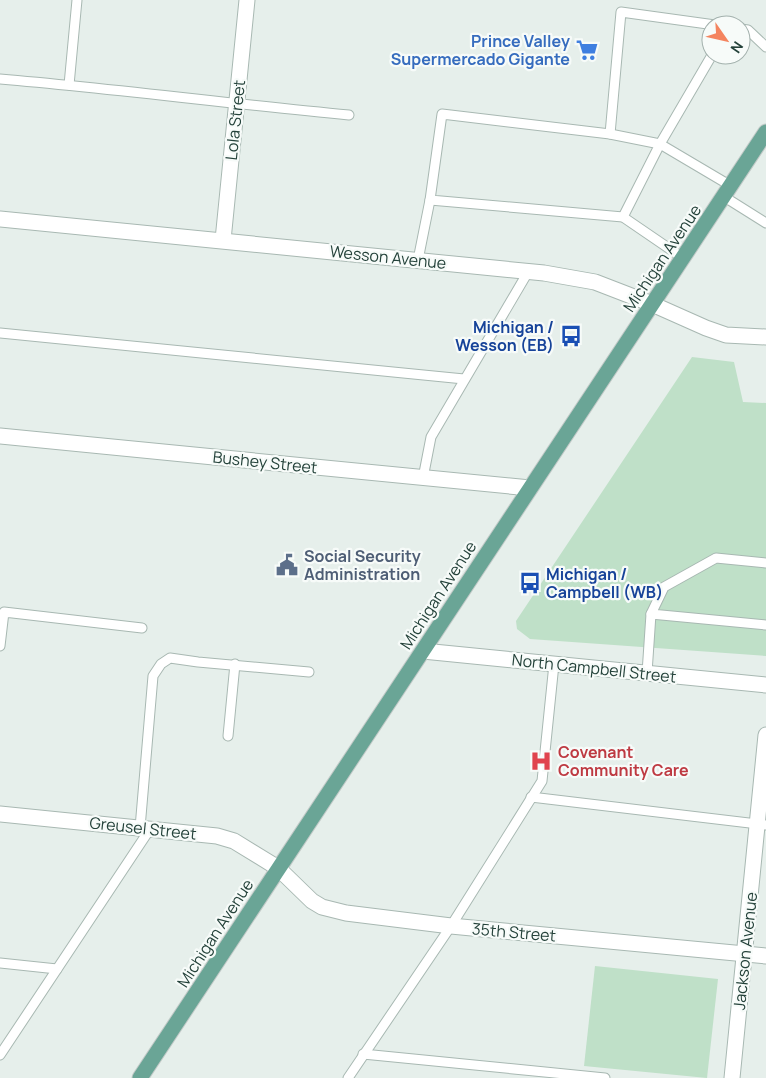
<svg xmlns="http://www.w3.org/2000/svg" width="766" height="1078" viewBox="0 0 766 1078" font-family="Manrope,sans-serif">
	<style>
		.green { fill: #bfe0c8 }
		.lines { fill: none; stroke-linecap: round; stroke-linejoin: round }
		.service-casing { stroke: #a8b8b2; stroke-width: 11 }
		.minor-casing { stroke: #a8b8b2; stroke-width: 17 }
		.primary-casing { stroke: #c2cac8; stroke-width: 17 }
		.service { stroke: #fff; stroke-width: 9 }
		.minor { stroke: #fff; stroke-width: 15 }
		.primary { stroke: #6aa596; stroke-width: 15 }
		.labels { text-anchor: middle; stroke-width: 4.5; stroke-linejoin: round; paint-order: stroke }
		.shop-label { font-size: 16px; font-weight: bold; fill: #366cbe; stroke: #f7fbf9; text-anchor: end }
		.street-label { font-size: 16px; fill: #24423a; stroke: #f7fbf9 }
		.transit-label { font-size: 16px; font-weight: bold; fill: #164399; stroke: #f7fbf9; text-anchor: end }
		.service-label { font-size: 16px; font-weight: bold; fill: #4e5e75; stroke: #f7fbf9; text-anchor: start }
		.health-label { font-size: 16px; font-weight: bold; fill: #be3a42; stroke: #f7fbf9; text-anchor: start }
	</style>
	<rect width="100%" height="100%" fill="#e6efeb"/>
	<g class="green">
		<polygon points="692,357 734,362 743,402 766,403 766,656 530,639 517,629 516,621"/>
		<polygon points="595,966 718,979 707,1078 584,1066"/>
	</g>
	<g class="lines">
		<g class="service-casing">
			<g id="service">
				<polyline points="741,29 748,30 766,47"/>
				<path d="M0 79C117 89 233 104 349 115"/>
				<polyline points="69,85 77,0"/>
				<polyline points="610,134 621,12 715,25"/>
				<polyline points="723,196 766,223"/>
				<polyline points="623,217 660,144 712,55"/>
				<polyline points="683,258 623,217 430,200 442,114 610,134 660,144 731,186"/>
				<polyline points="418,260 430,200"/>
				<polyline points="0,333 464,379"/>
				<polyline points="423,478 431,437 528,272"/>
				<polyline points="766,563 716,558 664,587 651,614 766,625"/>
				<polyline points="0,646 4,612 142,628"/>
				<polyline points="647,673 651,614"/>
				<polyline points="228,736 235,664"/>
				<polyline points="531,797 766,825"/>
				<polyline points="140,828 153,676 161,664 170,658 198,662 309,672"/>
				<polyline points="0,963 57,969"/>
				<polyline points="363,1054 605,1078"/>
				<polyline points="0,1055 150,829"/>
				<polyline points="348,1078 451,926 542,781 554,664"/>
			</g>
		</g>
		<g class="minor-casing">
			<g id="minor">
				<polyline points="0,219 544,273 595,282 652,304 706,328 726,335 766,337"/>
				<polyline points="223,240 247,0"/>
				<polyline points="0,436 530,488"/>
				<polyline points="423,651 766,685"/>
				<polyline points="0,814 217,836 234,841 278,868 312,901 322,907 346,913 451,926 766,956"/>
				<polyline points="732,1078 766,735"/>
			</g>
		</g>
		<g class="primary-casing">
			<polyline id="primary" points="140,1078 766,132"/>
		</g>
		<use href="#service" class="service"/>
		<use href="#minor" class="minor"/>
		<use href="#primary" class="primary"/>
	</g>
	<defs>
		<g id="supermarket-bare" transform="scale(1.725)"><path d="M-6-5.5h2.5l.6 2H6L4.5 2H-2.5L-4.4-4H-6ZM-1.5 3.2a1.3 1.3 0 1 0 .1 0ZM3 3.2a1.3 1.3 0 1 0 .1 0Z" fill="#3f7fe0" stroke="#f7fbf9" stroke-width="2.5" paint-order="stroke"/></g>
		<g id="bus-bare" transform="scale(1.725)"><path d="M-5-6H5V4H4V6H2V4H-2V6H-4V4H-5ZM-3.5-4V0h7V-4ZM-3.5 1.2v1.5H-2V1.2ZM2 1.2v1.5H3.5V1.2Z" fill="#1a4fb4" stroke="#f7fbf9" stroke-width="2.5" paint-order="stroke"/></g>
		<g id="civic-bare" transform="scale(1.725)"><path d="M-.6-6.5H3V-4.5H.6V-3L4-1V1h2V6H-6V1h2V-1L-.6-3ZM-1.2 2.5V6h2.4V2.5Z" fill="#5c6f8a" stroke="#f7fbf9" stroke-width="2.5" paint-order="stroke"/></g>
		<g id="hospital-bare" transform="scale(1.725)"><path d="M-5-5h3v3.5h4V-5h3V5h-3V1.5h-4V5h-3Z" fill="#e0444e" stroke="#f7fbf9" stroke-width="2.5" paint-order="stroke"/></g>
	</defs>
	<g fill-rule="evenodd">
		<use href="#supermarket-bare" x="587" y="50"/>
		<use href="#bus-bare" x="571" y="336"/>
		<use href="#civic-bare" x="287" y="565"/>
		<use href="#bus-bare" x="530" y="583"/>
		<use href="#hospital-bare" x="541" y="761"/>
	</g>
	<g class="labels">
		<g class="shop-label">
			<text x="570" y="47">Prince Valley<tspan x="570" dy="18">Supermercado Gigante</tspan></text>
		</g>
		<g class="street-label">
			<text transform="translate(235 120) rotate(-84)" y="6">Lola Street</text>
			<text transform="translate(388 257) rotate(6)" y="6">Wesson Avenue</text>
			<text transform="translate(662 258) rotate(-56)" y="6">Michigan Avenue</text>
			<text transform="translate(265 462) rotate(6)" y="6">Bushey Street</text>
			<text transform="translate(438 595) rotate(-57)" y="6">Michigan Avenue</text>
			<text transform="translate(594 668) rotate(6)" y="6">North Campbell Street</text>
			<text transform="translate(143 828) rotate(6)" y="6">Greusel Street</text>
			<text transform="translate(514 932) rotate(5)" y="6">35th Street</text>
			<text transform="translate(215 933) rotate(-57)" y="6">Michigan Avenue</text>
			<text transform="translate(745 951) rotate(-84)" y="6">Jackson Avenue</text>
		</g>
		<g class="transit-label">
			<text x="554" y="333">Michigan /<tspan x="554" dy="18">Wesson (EB)</tspan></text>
			<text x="546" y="580" text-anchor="start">Michigan /<tspan x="546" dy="18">Campbell (WB)</tspan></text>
		</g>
		<g class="service-label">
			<text x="304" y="562">Social Security<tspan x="304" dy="18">Administration</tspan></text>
		</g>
		<g class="health-label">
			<text x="558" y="758">Covenant<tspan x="558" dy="18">Community Care</tspan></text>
		</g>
	</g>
	<g transform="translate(726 40) rotate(124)"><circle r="24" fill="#f7fbf9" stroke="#a3b1ad"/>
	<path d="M0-4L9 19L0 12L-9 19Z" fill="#f4845f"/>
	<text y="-8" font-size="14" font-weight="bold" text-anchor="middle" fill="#24423a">N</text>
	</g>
</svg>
